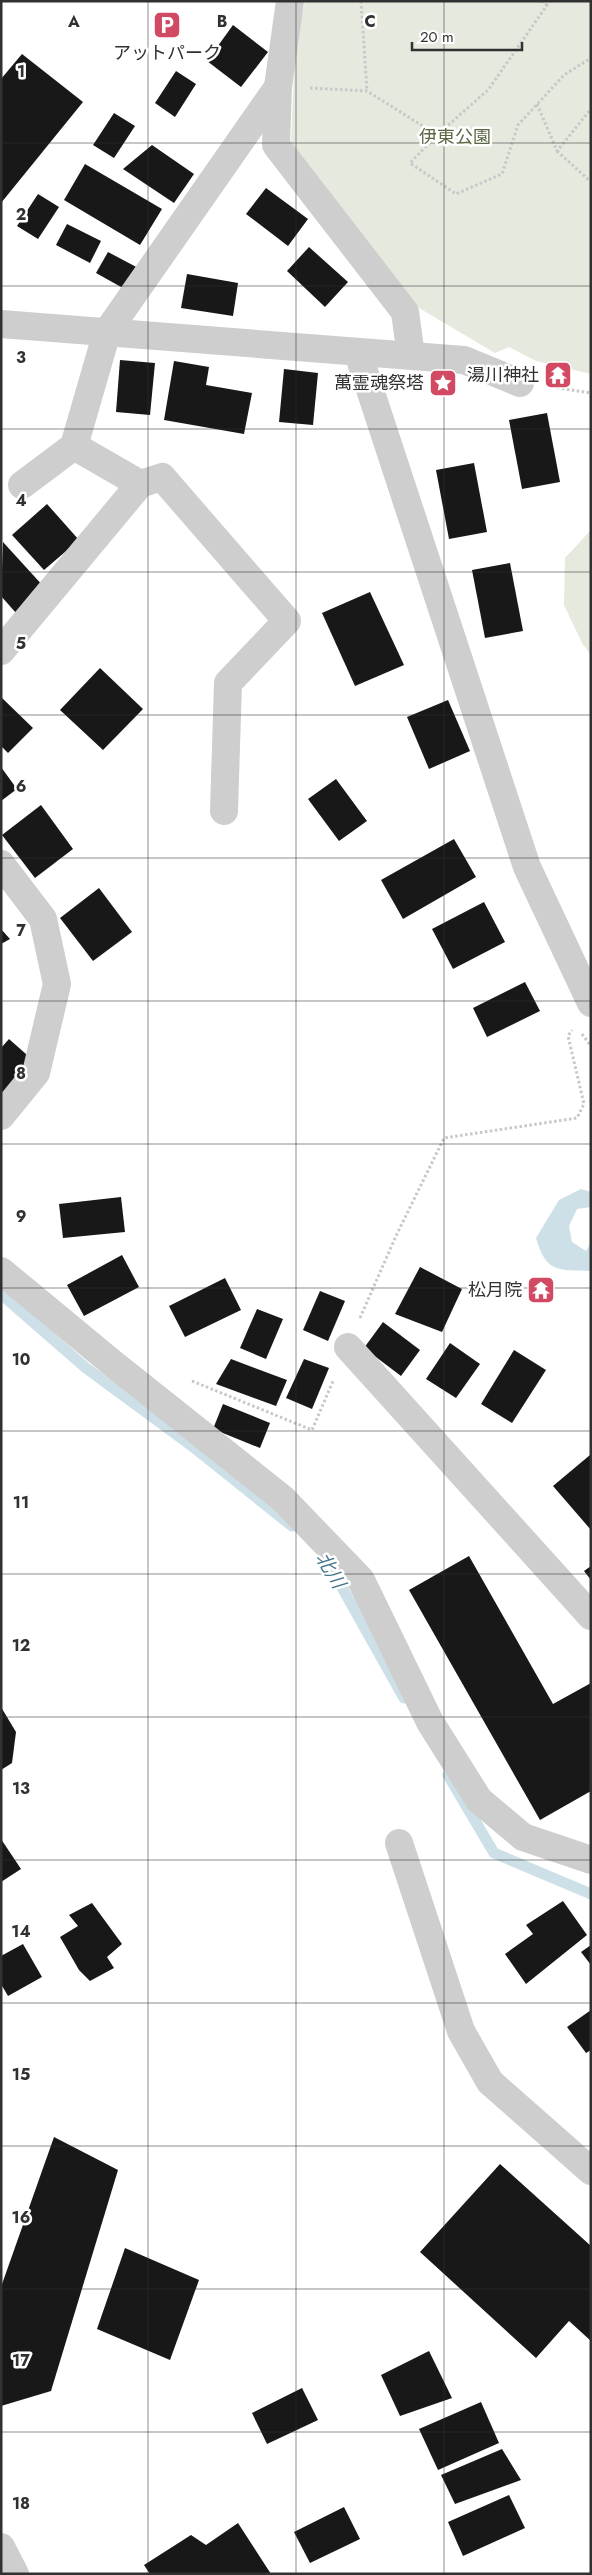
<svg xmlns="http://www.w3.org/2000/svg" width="592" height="2575" viewBox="0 0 592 2575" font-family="Jost,'Noto Sans JP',sans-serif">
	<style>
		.green { fill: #e5e9de }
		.water { fill: #cde0e7 }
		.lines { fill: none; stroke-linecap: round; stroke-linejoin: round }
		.stream { stroke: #cde0e7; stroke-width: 11 }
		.building { fill: #181818 }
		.path { stroke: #c8c8c8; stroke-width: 3; stroke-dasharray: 2.5 2.5; stroke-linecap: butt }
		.minor { stroke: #cecece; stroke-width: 28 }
		.grid { fill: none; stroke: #313131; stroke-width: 1; stroke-opacity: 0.55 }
		.labels { text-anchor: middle; stroke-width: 5; stroke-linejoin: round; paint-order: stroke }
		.poi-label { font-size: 18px; fill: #313131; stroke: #fff; text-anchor: end }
		.park-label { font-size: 18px; fill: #596843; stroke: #fff }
		.water-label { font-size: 19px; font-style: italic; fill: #48788b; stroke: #fff }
		.grid-label { font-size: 16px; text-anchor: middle; font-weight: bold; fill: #313131; stroke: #fff; stroke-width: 5; stroke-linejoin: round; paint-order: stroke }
	</style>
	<rect width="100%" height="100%" fill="#fff"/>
	<g class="green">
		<polygon points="305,1 591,1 591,374 536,361 509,347 495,353 414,305 291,143 295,45"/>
		<polygon points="591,530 591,655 582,643 564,605 565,558"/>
	</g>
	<path class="water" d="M581 1189 591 1192V1207L577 1209 569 1226 572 1242 586 1251 591 1242V1271C558 1270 546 1273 536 1238L559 1200Z"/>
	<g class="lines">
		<g class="stream">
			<polyline points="1,1294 86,1368 192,1446 292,1526"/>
			<polyline points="325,1557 404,1698"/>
			<polyline points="448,1775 494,1853 591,1894"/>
		</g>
	</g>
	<g class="building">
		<polygon points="233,25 268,52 241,87 207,61"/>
		<polygon points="22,54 83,102 1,203 1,79"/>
		<polygon points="176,71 196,84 175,117 155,103"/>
		<polygon points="114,113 135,126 114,158 93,145"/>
		<polygon points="152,145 194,174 174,203 123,169"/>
		<polygon points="85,164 162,209 140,245 64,200"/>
		<polygon points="266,188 308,219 288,246 246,214"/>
		<polygon points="38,194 59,207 38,239 17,226"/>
		<polygon points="67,224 101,241 90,263 56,245"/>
		<polygon points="309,247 348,282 325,307 287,271"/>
		<polygon points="108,252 142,270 130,292 96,273"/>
		<polygon points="187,274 238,283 233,316 181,308"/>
		<polygon points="120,360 155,363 150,415 116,412"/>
		<polygon points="174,361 209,367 206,385 252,393 244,434 164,420"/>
		<polygon points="284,369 318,373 313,425 279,422"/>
		<polygon points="547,413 560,482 522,489 509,420"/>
		<polygon points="474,463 487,532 449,539 436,470"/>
		<polygon points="47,504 79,540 44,570 12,535"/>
		<polygon points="3,542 44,587 16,613 1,596"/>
		<polygon points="510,563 523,631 485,638 472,570"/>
		<polygon points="370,592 404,665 355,686 322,613"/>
		<polygon points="100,668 143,709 103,750 60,710"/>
		<polygon points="1,697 33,728 8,753 1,746"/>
		<polygon points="448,700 470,751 429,769 407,717"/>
		<polygon points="1,767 17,789 1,801"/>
		<polygon points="336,779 367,821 339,841 308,799"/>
		<polygon points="41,805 73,849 35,878 2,835"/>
		<polygon points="454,839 476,877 403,919 381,880"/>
		<polygon points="99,888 132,932 93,961 60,918"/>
		<polygon points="484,902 505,942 453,969 432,929"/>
		<polygon points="1,929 10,939 1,944"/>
		<polygon points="525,982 540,1011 487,1037 473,1008"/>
		<polygon points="9,1039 35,1062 1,1101 1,1048"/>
		<polygon points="121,1197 125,1232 63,1238 59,1204"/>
		<polygon points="122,1255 139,1287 84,1316 67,1285"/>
		<polygon points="420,1267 462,1289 442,1332 395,1314"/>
		<polygon points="225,1278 241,1310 185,1337 169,1306"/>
		<polygon points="320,1291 345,1301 328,1341 303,1330"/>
		<polygon points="257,1309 283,1319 266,1359 240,1348"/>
		<polygon points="383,1322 420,1350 401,1376 364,1348"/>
		<polygon points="450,1343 480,1364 456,1398 426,1379"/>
		<polygon points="514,1350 546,1370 512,1423 481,1404"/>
		<polygon points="231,1359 287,1380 276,1406 216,1384"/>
		<polygon points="304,1359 329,1368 312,1409 286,1398"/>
		<polygon points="223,1404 270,1423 260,1448 213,1429"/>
		<polygon points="590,1455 591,1456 591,1530 553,1486"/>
		<polygon points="469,1556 553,1704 591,1683 591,1791 540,1820 409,1590"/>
		<polygon points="591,1566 591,1580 584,1571"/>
		<polygon points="1,1707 16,1732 12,1763 1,1770"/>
		<polygon points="1,1839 21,1869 1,1882"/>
		<polygon points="563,1901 587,1935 526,1984 505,1954 533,1934 526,1925"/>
		<polygon points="92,1903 122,1944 107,1957 114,1968 90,1981 79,1970 60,1937 78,1926 69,1915"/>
		<polygon points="23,1944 42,1977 8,1996 1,1984 1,1956"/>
		<polygon points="591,1945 591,1965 581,1952"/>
		<polygon points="591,2010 591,2050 586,2053 567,2027"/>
		<polygon points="54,2137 118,2170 51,2391 1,2406 1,2287"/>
		<polygon points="500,2164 591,2246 591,2341 569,2321 536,2358 420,2252"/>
		<polygon points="125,2248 199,2280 170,2360 97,2329"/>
		<polygon points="429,2351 452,2398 400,2416 381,2375"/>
		<polygon points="302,2388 318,2420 267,2444 252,2413"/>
		<polygon points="481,2402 499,2443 438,2470 419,2429"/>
		<polygon points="502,2449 521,2480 455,2504 441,2475"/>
		<polygon points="509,2495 525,2528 463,2556 448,2522"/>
		<polygon points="344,2507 360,2539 310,2563 294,2532"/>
		<polygon points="238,2523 271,2574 150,2574 144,2565 191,2535 206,2545"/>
	</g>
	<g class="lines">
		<g class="path">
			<polyline points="361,1 367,91"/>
			<polyline points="541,1 547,5"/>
			<polyline points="310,88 367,91 437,135 410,163 456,194 502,174 518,125 564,75 591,58"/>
			<polyline points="537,104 557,151 591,109"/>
			<polyline points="437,135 488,90 550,1"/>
			<polyline points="557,151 591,182"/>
			<polyline points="552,387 591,393"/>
			<polyline points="582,1034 591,1046"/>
			<polyline points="360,1318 396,1236 444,1138 577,1118 584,1104 568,1036 572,1030"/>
			<polyline points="192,1381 312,1430 333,1381"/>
		</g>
		<g class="minor">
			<polyline points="290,1 278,87 276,145 405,312 411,356"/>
			<polyline points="1,324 464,360 520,383"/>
			<polyline points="358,353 527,867 591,1003"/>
			<polyline points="140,484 162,477 287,621 228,683 224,811"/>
			<polyline points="22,485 74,446 107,332 278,87"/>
			<polyline points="1,651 140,484 74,446"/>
			<polyline points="1,864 43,919 57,984 36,1073 1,1116"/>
			<polyline points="1,1271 111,1362 283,1499 361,1580 430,1722 479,1800 523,1837 591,1860"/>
			<polyline points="348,1347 591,1616"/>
			<polyline points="399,1843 461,2031 490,2082 591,2171"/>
			<polyline points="1,2547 15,2574"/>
		</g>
	</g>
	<path class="grid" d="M148 1V2574M296 1V2574M444 1V2574M1 143H591M1 286H591M1 429H591M1 572H591M1 715H591M1 858H591M1 1001H591M1 1144H591M1 1288H591M1 1431H591M1 1574H591M1 1717H591M1 1860H591M1 2003H591M1 2146H591M1 2289H591M1 2432H591"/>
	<defs>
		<g id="parking-square" transform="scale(1.4375)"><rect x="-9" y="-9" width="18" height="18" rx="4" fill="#d24963" stroke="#fff"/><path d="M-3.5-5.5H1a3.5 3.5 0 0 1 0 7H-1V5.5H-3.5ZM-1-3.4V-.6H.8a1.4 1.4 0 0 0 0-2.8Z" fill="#fff"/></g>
		<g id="temple-square" transform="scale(1.4375)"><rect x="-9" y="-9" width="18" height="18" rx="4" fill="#d24963" stroke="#fff"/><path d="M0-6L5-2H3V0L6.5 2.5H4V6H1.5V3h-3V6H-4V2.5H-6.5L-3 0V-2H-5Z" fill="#fff"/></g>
		<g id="sight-square" transform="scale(1.4375)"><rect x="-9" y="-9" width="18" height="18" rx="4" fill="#d24963" stroke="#fff"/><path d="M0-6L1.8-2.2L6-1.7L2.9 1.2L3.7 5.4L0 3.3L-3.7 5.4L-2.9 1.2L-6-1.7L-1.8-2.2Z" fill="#fff"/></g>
	</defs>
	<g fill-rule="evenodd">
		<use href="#parking-square" x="167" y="25"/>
		<use href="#temple-square" x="558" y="375"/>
		<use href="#sight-square" x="443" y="383"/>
		<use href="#temple-square" x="541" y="1290"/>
	</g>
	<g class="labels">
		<g class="poi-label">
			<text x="167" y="59" text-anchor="middle">アットパーク</text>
			<text x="539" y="381">湯川神社</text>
			<text x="424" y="389">萬霊魂祭塔</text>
			<text x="522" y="1296">松月院</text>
		</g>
		<g class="park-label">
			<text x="455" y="143">伊東公園</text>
		</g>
		<g class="water-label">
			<text transform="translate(331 1570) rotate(59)" y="7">北川</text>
		</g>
	</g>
	<g class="grid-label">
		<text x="74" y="27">A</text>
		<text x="222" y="27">B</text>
		<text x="370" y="27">C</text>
		<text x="21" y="77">1</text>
		<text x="21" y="220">2</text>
		<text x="21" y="363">3</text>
		<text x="21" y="506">4</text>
		<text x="21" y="649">5</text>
		<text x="21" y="792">6</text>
		<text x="21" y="936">7</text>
		<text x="21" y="1079">8</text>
		<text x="21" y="1222">9</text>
		<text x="21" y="1365">10</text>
		<text x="21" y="1508">11</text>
		<text x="21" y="1651">12</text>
		<text x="21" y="1794">13</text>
		<text x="21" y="1937">14</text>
		<text x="21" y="2080">15</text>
		<text x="21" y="2223">16</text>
		<text x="21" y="2366">17</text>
		<text x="21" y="2509">18</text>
	</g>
	<rect width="592" height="2575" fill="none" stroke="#313131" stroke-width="5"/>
	<path d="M412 42v8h110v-8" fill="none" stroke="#313131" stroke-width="2.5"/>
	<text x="420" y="42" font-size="15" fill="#313131" stroke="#ffffff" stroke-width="4" paint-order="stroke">20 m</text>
</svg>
